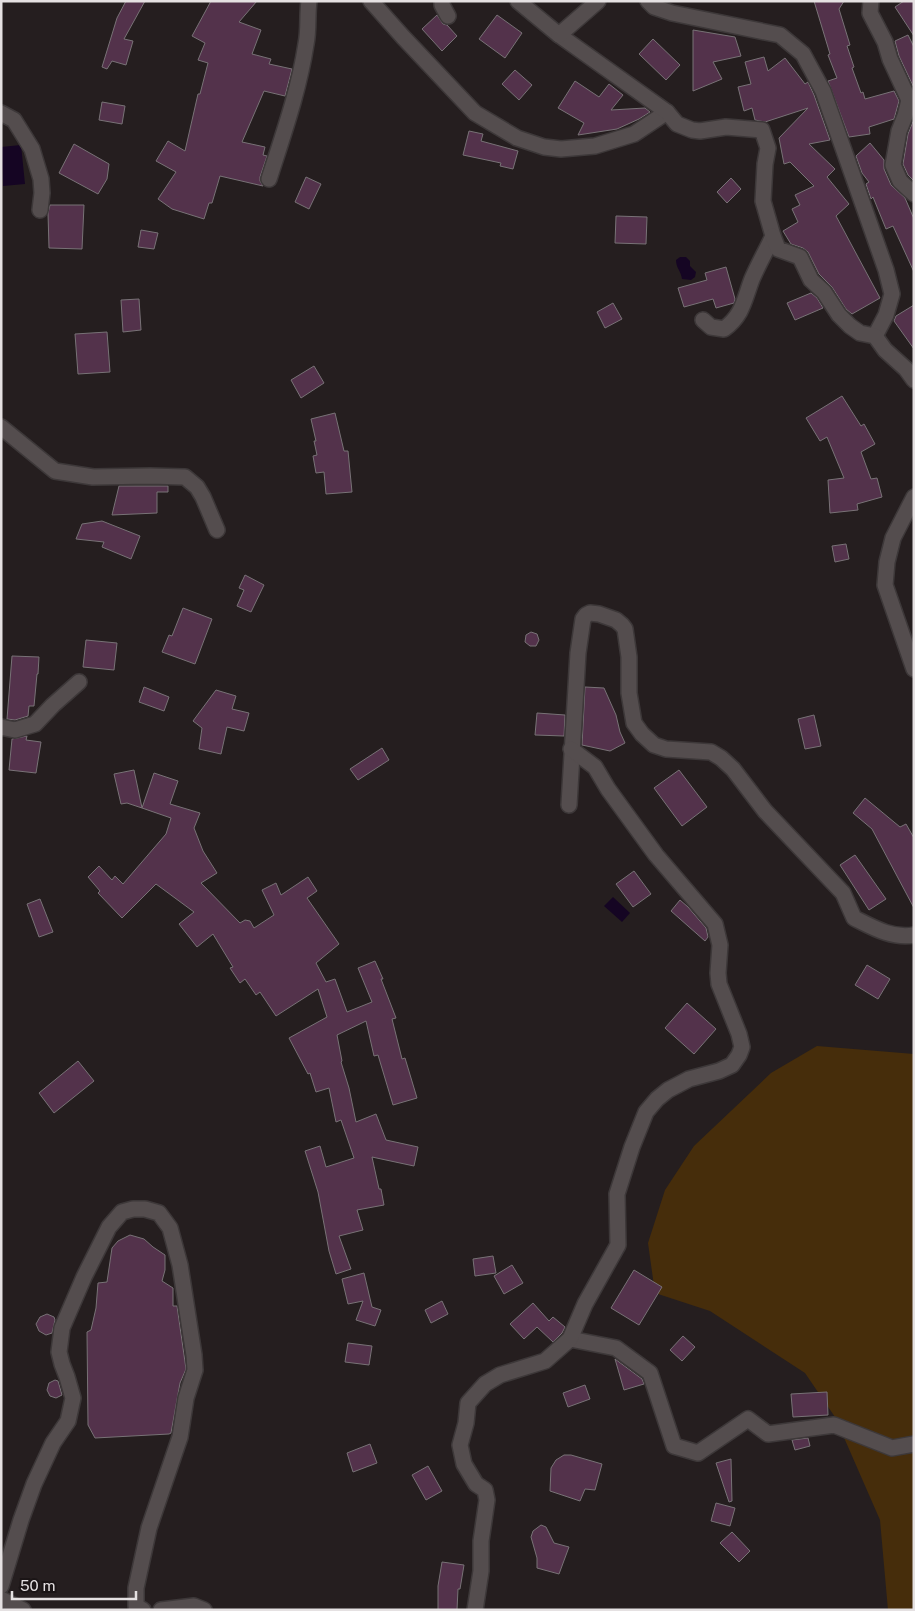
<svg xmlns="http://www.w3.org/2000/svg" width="915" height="1611" viewBox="0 0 915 1611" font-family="'Public Sans',sans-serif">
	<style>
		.green { fill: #462d0b }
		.water { fill: #150523 }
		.building { fill: #53324b; stroke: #787276 }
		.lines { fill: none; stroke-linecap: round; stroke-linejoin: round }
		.minor-casing { stroke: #3d3839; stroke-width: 18 }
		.minor { stroke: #544d4e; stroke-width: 15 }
	</style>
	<rect width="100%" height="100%" fill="#251e1f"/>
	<polygon class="green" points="817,1046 914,1054 914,1610 888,1610 880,1520 835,1417 805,1373 710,1311 655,1293 648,1243 665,1190 694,1146 771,1073"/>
	<g class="water">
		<polygon points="21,145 25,184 3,186 1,147"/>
		<path d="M680 257H686L690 261V266L696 272 695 277 691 280 682 279C681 271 676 268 676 260Z"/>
		<polygon points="613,897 630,913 622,922 604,906"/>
	</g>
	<g class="building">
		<polygon points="126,1 145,1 124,39 133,41 126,65 112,61 107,69 102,67 117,18"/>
		<polygon points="211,1 257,1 239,22 261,30 252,54 271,59 269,64 292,69 285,96 264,91 242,142 265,147 263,155 267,156 260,177 260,181 263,186 220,176 212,203 209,203 204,219 172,209 158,199 176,172 156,161 168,141 185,151 198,94 200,94 208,63 198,60 205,43 192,36"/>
		<polygon points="814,1 844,1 839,9 850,45 847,46 854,67 852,68 861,93 863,92 865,99 894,91 899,101 894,119 869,127 870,134 849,137 828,81 837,78 828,55 830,54"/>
		<polygon points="904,1 914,1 914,36 895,7"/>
		<polygon points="437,15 443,24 447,25 457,36 442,51 422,29"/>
		<polygon points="497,15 522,33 505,58 479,39"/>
		<polygon points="693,30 735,37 741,56 713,62 722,79 693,91"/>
		<polygon points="908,35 914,47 914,88 899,56 895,41"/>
		<polygon points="653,39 680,65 666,80 639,54"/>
		<polygon points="764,57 768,71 785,58 805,84 808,82 814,95 830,140 809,144 835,169 827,177 849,204 836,216 880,298 852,314 846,309 832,287 819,274 808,252 803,248 791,244 783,231 798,222 792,209 800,205 795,195 814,186 790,162 784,164 779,138 808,108 765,122 755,120 752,108 744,111 738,87 751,84 745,62"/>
		<polygon points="515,70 532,85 519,100 502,84"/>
		<polygon points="575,81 599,97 609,84 623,95 611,110 645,108 650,112 639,119 617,129 578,135 584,123 558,108"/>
		<polygon points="102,102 125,106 122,124 99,120"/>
		<polygon points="914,119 914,181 908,175 903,164 908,134"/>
		<polygon points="469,131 483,134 481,141 518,151 513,169 500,166 501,163 463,155"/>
		<polygon points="870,143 884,160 884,169 891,185 905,198 914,219 914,272 893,226 886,229 873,197 871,199 866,184 869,182 862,173 856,156"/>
		<polygon points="74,144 109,164 107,179 98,194 59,173"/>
		<polygon points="306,177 321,184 309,209 295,202"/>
		<polygon points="731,178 741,189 727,203 717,192"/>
		<polygon points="50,205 84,205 82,249 49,248 48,213"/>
		<polygon points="616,216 647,217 646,244 615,243"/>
		<polygon points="141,230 158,233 154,249 138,247"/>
		<polygon points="726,267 735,299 734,303 716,308 713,299 684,307 678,288 707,280 705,273"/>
		<polygon points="811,293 817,298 823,308 795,320 787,303"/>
		<polygon points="139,299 141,330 123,332 121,300"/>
		<polygon points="613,303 622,319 605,328 597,312"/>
		<polygon points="914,305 914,349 894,321 896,316"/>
		<polygon points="107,332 110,372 78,374 75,334"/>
		<polygon points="314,366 324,383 301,398 291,380"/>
		<polygon points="842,396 861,426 864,424 875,444 861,452 871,479 877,478 882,497 857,504 858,510 830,513 828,480 844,478 827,437 820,441 806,418"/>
		<polygon points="335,413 344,451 348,451 352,492 326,494 324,472 316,473 313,456 317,455 314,441 316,441 311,419"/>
		<polygon points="119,486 168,486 168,492 157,492 157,513 112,515"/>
		<polygon points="102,521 140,536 131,559 102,547 104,542 76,539 82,524"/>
		<polygon points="846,544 849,559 835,562 832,546"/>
		<polygon points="245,575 264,585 251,612 237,606 244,590 239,588"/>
		<polygon points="183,608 212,619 195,664 162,652 169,635 172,636"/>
		<polygon points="531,632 537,634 539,640 536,646 530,646 525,642 526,635"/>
		<polygon points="86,640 117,643 114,670 83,667"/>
		<polygon points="12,656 39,657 38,674 37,674 34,706 29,706 28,716 15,720 7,719"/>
		<polygon points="144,687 169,697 164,711 139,702"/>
		<polygon points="585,687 604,688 616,715 620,732 625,743 610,751 582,745"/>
		<polygon points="216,690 236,696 232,709 249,713 244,731 227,727 221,754 199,749 202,728 193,721"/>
		<polygon points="537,713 565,715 564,736 535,735"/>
		<polygon points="814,715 821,746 805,749 798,719"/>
		<polygon points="27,736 26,740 41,742 36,773 9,770 12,739"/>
		<polygon points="382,748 389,760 358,780 350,769"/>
		<polygon points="134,770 142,808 127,803 121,804 114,774"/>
		<polygon points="679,770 707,807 682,826 654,788"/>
		<polygon points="154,773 178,781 170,804 200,813 194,828 203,851 217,873 201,883 240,923 245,920 250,921 254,928 274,915 262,890 276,883 281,895 308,877 317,891 307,898 339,944 316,963 326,982 335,979 347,1012 372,1002 358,968 375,961 383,979 381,979 396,1018 392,1019 402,1059 405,1058 417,1098 393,1105 378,1055 374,1056 366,1021 337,1035 342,1061 341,1062 349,1088 356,1122 376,1114 386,1140 418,1147 414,1166 372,1157 379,1189 381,1189 384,1205 357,1210 363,1230 339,1236 351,1269 336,1274 329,1251 318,1192 305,1151 320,1146 326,1167 354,1158 341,1120 336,1122 329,1088 316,1092 310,1073 308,1074 289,1038 327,1017 318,989 276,1016 260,992 256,995 245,979 240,983 230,968 233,967 213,934 197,947 179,924 194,912 156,884 122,918 98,893 100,891 88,877 99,866 112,880 115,876 123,884 166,834 171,818 142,808"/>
		<polygon points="865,798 900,827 906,824 914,838 914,908 872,829 853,813"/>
		<polygon points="855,855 886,899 869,910 840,865"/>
		<polygon points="634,871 651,894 633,907 616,884"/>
		<polygon points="40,899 53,932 39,937 27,904"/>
		<polygon points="680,900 688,907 706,928 708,937 705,941 671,911"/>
		<polygon points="867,965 890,979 878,999 855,985"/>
		<polygon points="687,1003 716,1029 694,1054 665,1028"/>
		<polygon points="78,1061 94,1081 54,1113 39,1093"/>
		<polygon points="130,1235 144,1239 153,1247 165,1255 165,1270 162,1281 173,1288 173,1306 177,1306 186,1369 180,1383 171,1433 169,1434 95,1438 88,1425 87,1332 91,1330 96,1308 98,1283 107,1282 112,1248 118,1241"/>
		<polygon points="493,1256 496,1273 475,1276 473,1259"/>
		<polygon points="512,1265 523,1283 504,1294 494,1276"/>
		<polygon points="634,1270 662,1287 639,1325 611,1308"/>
		<polygon points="364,1273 372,1307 381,1310 375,1326 356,1320 363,1301 348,1304 342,1279"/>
		<polygon points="442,1301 448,1314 431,1323 425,1310"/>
		<polygon points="533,1303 549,1321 553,1317 565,1327 562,1333 553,1342 537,1327 524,1339 510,1324"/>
		<polygon points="47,1314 54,1317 55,1320 52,1333 46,1335 39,1331 36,1324 40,1317"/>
		<polygon points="683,1336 695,1347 682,1361 670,1350"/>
		<polygon points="348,1343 372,1346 369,1365 345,1362"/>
		<polygon points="615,1359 642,1379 644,1384 624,1390"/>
		<polygon points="55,1380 58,1381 62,1395 56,1398 50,1396 47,1390 49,1383"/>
		<polygon points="585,1385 590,1399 568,1407 563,1393"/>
		<polygon points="827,1392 828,1415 793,1417 791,1394"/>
		<polygon points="808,1438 810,1446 795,1450 792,1440"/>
		<polygon points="370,1444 377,1463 353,1472 347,1453"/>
		<polygon points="564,1455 571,1455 602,1464 595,1490 585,1489 580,1501 550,1491 551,1468 556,1460"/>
		<polygon points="731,1459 732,1501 729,1502 716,1463"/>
		<polygon points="428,1466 442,1491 426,1500 412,1475"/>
		<polygon points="716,1503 735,1508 730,1526 711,1521"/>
		<polygon points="541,1525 546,1527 554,1543 569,1547 559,1574 537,1568 537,1558 531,1537 533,1531"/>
		<polygon points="732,1532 750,1551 739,1562 720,1543"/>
		<polygon points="442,1562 464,1565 460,1589 458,1589 457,1610 438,1610 438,1586"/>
	</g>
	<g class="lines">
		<g class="minor-casing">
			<g id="minor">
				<polyline points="371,1 403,37 475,113 517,138 544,147 561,149 595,146 634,134 667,112"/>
				<polyline points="442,1 442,5 448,16"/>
				<path d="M518 1 559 35 667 112 677 124 692 130 700 131 726 127 762 130 768 148 765 164 763 201 773 236C766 251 758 265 752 279 744 300 743 315 724 329L711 327 703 320"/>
				<polyline points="648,1 654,7 672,13 780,35 803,54 823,91 886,270 892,294 886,315 875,336"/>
				<polyline points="871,1 870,13 885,42 890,59 909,100 905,116 899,131 893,165 900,181 914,194"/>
				<polyline points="559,35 598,1"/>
				<polyline points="1,113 14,120 32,149 41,179 42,193 40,210"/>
				<path d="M269 179C283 135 299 90 306 44 309 30 307 15 309 1"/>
				<polyline points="773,236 778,249 800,257 811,280 824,292 839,315 850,326 860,333 875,336 885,350 906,369 914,380"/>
				<polyline points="1,427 55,471 93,477 150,476 185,477 197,487 203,497 217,530"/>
				<polyline points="914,497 893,538 887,562 885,585 914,669"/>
				<polyline points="1,727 15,730 35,724 53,705 79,682"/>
				<path d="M569 805 578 653 583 619 586 615 590 613 599 614 616 620 622 625 625 629 629 657V693L634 723 642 734 654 745 666 749 711 752 721 758 733 769 765 811 843 893 854 918C872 927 892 939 914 935"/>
				<polyline points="570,1339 616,1348 650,1373 674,1446 698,1453 748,1419 768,1434 834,1425 892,1448 914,1444"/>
				<polyline points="1,1586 21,1520 34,1484 53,1443 68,1421 73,1398 67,1377 62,1364 59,1352 62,1328 84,1277 109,1227 122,1212 133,1209 145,1209 159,1213 170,1228 180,1265 194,1355 195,1370 186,1398 180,1437 149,1528 136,1588 136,1606 143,1610"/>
				<polyline points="1,1599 23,1610"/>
				<polyline points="161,1610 194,1606 204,1610"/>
				<polyline points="475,1610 481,1571 481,1541 487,1500 485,1490 476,1484 464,1464 460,1445 466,1423 468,1403 485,1384 500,1375 545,1361 570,1339 585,1304 618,1245 617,1194 632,1147 646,1112 657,1099 668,1090 689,1079 719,1071 732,1065 739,1055 742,1047 739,1034 719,984 718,973 720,945 715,924 656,855 608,789 595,767 571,749"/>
			</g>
		</g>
		<use href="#minor" class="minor"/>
	</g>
	<rect width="915" height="1611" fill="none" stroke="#e5e1e2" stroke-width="5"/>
	<path d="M12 1591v8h124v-8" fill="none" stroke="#e5e1e2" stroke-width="2.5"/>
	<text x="20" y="1591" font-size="15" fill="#e5e1e2" stroke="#1b1516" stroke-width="4" paint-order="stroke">50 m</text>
</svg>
